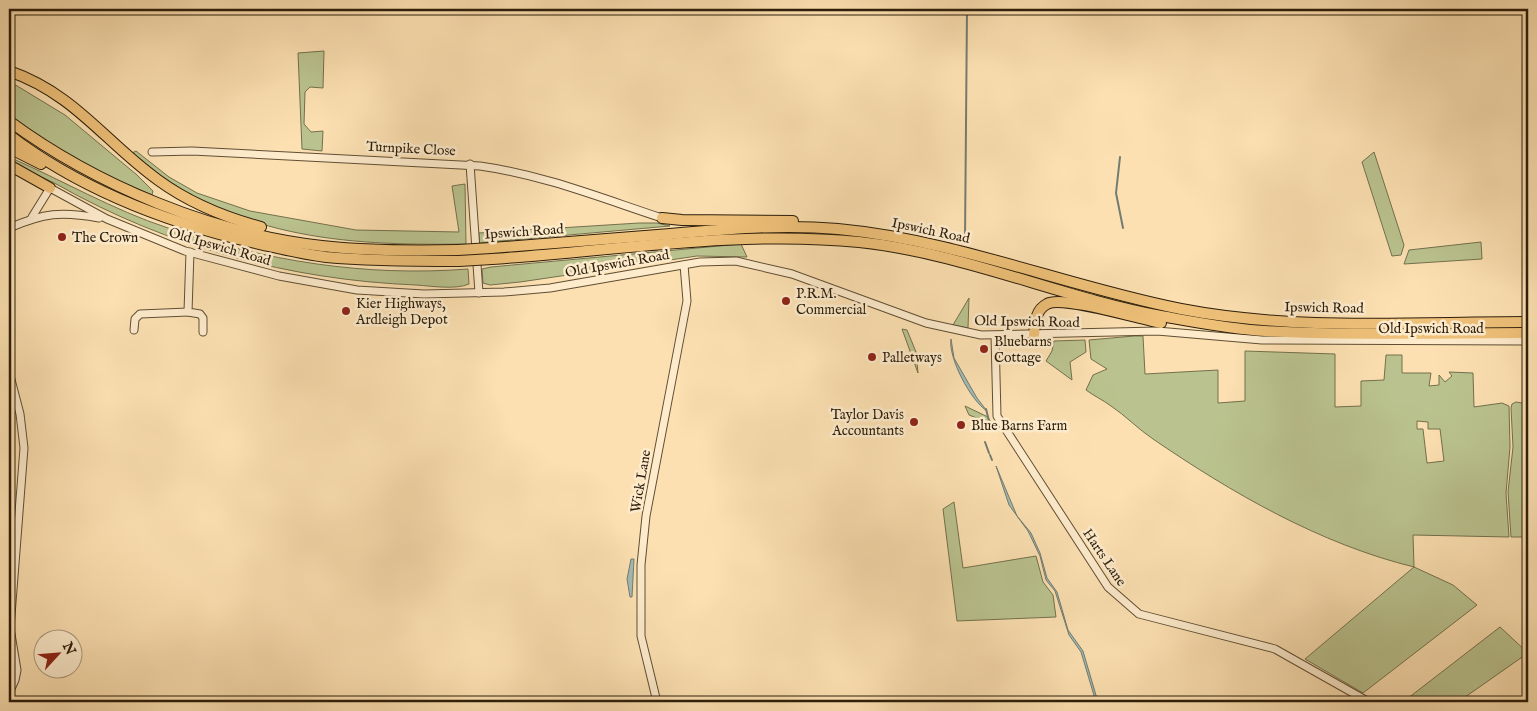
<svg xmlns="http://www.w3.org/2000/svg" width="1537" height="711" viewBox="0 0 1537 711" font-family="'IM FELL English',serif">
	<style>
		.green { fill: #bac38f; stroke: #73704d; fill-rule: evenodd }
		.water { fill: #a2bbb5; stroke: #737c71 }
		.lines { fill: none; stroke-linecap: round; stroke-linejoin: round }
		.stream { stroke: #737c71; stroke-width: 2 }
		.minor-casing { stroke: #604e34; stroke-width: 9 }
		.highway-casing { stroke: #2c1e0b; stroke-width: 12 }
		.minor { stroke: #fdebcc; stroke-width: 7 }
		.highway { stroke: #eec078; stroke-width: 10 }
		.highway-bridge-casing { stroke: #2c1e0b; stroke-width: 12; stroke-linecap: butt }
		.highway-bridge { stroke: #eec078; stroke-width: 10 }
		.poi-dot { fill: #8f2418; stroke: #fdebcc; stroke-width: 2 }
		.labels { text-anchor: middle; stroke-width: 5; stroke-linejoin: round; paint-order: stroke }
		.street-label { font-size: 14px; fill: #2c1e0b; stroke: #fdebcc }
		.poi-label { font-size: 14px; fill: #2c1e0b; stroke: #fdebcc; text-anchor: start }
	</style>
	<rect width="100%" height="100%" fill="#fce0b1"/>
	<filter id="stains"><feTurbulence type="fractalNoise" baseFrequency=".004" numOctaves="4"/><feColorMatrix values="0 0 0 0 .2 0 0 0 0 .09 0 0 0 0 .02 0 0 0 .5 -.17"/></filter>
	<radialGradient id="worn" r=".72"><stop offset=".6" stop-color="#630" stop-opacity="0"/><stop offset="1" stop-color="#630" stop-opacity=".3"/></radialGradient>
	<g class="green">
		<polygon points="324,51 323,88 310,87 305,92 304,124 311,132 323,131 322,151 302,149 298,53"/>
		<polygon points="9,81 65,115 137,175 153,191 152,195 89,168 9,117"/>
		<path d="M136 151 169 177 197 193 250 211 356 230 459 232 452 186 465 184 466 244C343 246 229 238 132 153Z"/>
		<polygon points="1374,152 1404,245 1401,255 1392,256 1362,162"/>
		<path d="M9 157C62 180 113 210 168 228 265 261 366 277 468 269L469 284C455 290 432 286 416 285 290 280 168 247 58 185 43 177 20 169 9 157Z"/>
		<polygon points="639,223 657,223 670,226 479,243 479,233"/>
		<polygon points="1481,242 1482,259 1404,264 1409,250"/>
		<polygon points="741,244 747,257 697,256 520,282 490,285 483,283 482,269 491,267"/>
		<polygon points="969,298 968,328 953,325"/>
		<polygon points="902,329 907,330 916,352 918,373"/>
		<path d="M1134 336H1143L1145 374 1218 370V403L1245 401V351L1335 354V407L1361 406V381L1384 380 1386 355H1402V373H1431L1429 386 1439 385V375L1445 382 1452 376 1449 372 1473 373 1474 407 1502 403 1509 406 1510 447 1506 493 1509 537 1413 535 1414 567 1453 585 1477 605 1363 693 1305 659 1414 567C1320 544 1232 493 1153 439 1138 429 1126 416 1111 406 1103 400 1094 396 1086 390L1093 375 1107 369 1091 359 1089 340ZM1417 421 1428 422V429H1440L1444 461 1427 463 1423 429H1417Z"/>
		<polygon points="1085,340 1086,352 1070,362 1072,380 1046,361 1052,351 1054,341"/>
		<polygon points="1516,402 1528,404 1528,537 1511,537 1508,492 1513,447 1511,408 1512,404"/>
		<polygon points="965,406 988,417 992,424 969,415"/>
		<polygon points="954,502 963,568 1036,556 1043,582 1053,595 1056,617 957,621 943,509"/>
		<polygon points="1500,627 1528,653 1458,702 1403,702"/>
	</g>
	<g class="water">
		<path d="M951 339 954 358 977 398 987 411C971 401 948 358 951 339Z"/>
		<polygon points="996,466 1017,516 1031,533 1040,553 1047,578 1057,592 1068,630 1083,651 1098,702 1096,702 1081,652 1069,635 1055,591 1046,580 1040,556 1028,531 1009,505"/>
		<polygon points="631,559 634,559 632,597 630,597 627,579"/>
	</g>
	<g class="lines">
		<g class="stream">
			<polyline points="1120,157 1116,193 1123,228"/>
			<polyline points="965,239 967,9"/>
			<polyline points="986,409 989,421"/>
			<polyline points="985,442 989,453"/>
			<polyline points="990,455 992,460"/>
		</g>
		<g class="minor-casing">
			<g id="minor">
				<path d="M152 152 192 151 480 166C544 175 601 198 662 218"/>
				<polyline points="470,164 479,293"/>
				<polyline points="32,217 50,188 107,219 185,251 279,276 357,290 424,294 504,292 550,288 700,262 736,261 792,274 926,323 981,335 1157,331 1262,340 1528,341"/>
				<path d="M9 228C44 213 61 211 99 218"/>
				<polyline points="190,252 188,312 200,314 203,318 203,332"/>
				<polyline points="134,330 135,319 140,314 188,312"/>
				<polyline points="995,336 997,416 1108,587 1139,614 1275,649 1369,702"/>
				<polyline points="9,372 20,414 24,448 10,628 17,670 15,680 9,693"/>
				<polyline points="657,702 641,636 641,565 646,516 687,301 684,265"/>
			</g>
		</g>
		<g class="highway-casing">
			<g id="highway">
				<path d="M9 71C75 94 104 141 158 180 188 202 224 217 261 227"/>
				<path d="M9 121C96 185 213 234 322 246 367 251 412 251 458 250"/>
				<path d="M9 135C80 189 168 223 255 243 278 248 302 254 326 257 370 261 414 261 459 261"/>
				<polyline points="9,148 41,164"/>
				<polyline points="9,165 50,188"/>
				<polyline points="662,218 682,220 793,221"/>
				<path d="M491 248C550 243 610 239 670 234 726 229 782 224 838 229 956 240 1065 286 1181 309 1295 331 1413 322 1528 322"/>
				<path d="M492 259C613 251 738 230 859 242 963 253 1059 297 1161 316 1195 322 1230 329 1265 331 1352 336 1441 333 1528 333"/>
				<path d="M1034 335C1035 324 1035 310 1047 304 1062 295 1139 319 1161 323"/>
			</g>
		</g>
		<use href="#minor" class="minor"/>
		<use href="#highway" class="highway"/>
		<g class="highway-bridge-casing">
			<g id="highway-bridge">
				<polyline points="458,250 491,248"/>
				<polyline points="459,261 492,259"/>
			</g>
		</g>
		<use href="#highway-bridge" class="highway-bridge"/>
	</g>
	<g class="poi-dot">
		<circle cx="62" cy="237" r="5"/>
		<circle cx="786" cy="301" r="5"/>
		<circle cx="346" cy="311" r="5"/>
		<circle cx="984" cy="349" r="5"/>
		<circle cx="872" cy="357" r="5"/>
		<circle cx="914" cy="422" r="5"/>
		<circle cx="961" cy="425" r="5"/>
	</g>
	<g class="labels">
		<g class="street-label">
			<text transform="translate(411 148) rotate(3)" y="5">Turnpike Close</text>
			<text transform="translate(931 230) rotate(12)" y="5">Ipswich Road</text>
			<text transform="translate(524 231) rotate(-4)" y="5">Ipswich Road</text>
			<text transform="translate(220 246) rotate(16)" y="5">Old Ipswich Road</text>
			<text transform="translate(617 263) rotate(-10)" y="5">Old Ipswich Road</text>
			<text transform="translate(1324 307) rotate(1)" y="5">Ipswich Road</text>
			<text transform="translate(1027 321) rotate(1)" y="5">Old Ipswich Road</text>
			<text x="1431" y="333">Old Ipswich Road</text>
			<text transform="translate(640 481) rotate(-80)" y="5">Wick Lane</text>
			<text transform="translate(1105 557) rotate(56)" y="5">Harts Lane</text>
		</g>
		<g class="poi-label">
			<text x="72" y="242">The Crown</text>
			<text x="796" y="298">P.R.M.<tspan x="796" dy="16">Commercial</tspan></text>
			<text x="356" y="308">Kier Highways,<tspan x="356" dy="16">Ardleigh Depot</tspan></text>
			<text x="994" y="346">Bluebarns<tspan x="994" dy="16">Cottage</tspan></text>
			<text x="882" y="362">Palletways</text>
			<text x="904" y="419" text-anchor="end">Taylor Davis<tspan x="904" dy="16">Accountants</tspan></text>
			<text x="971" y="430">Blue Barns Farm</text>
		</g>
	</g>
	<rect width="1537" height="711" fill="none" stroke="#fce0b1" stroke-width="30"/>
	<rect x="10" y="10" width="1517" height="691" fill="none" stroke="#2c1e0b" stroke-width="2.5"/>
	<rect x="15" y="15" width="1507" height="681" fill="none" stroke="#2c1e0b"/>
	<g transform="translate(58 654) rotate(64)"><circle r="24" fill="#fdebcc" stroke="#a9997f"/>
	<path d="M0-4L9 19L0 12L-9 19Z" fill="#8f2418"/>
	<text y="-8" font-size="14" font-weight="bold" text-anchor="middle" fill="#2c1e0b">N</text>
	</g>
	<rect width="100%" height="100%" filter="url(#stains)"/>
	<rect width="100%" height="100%" fill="url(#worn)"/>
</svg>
